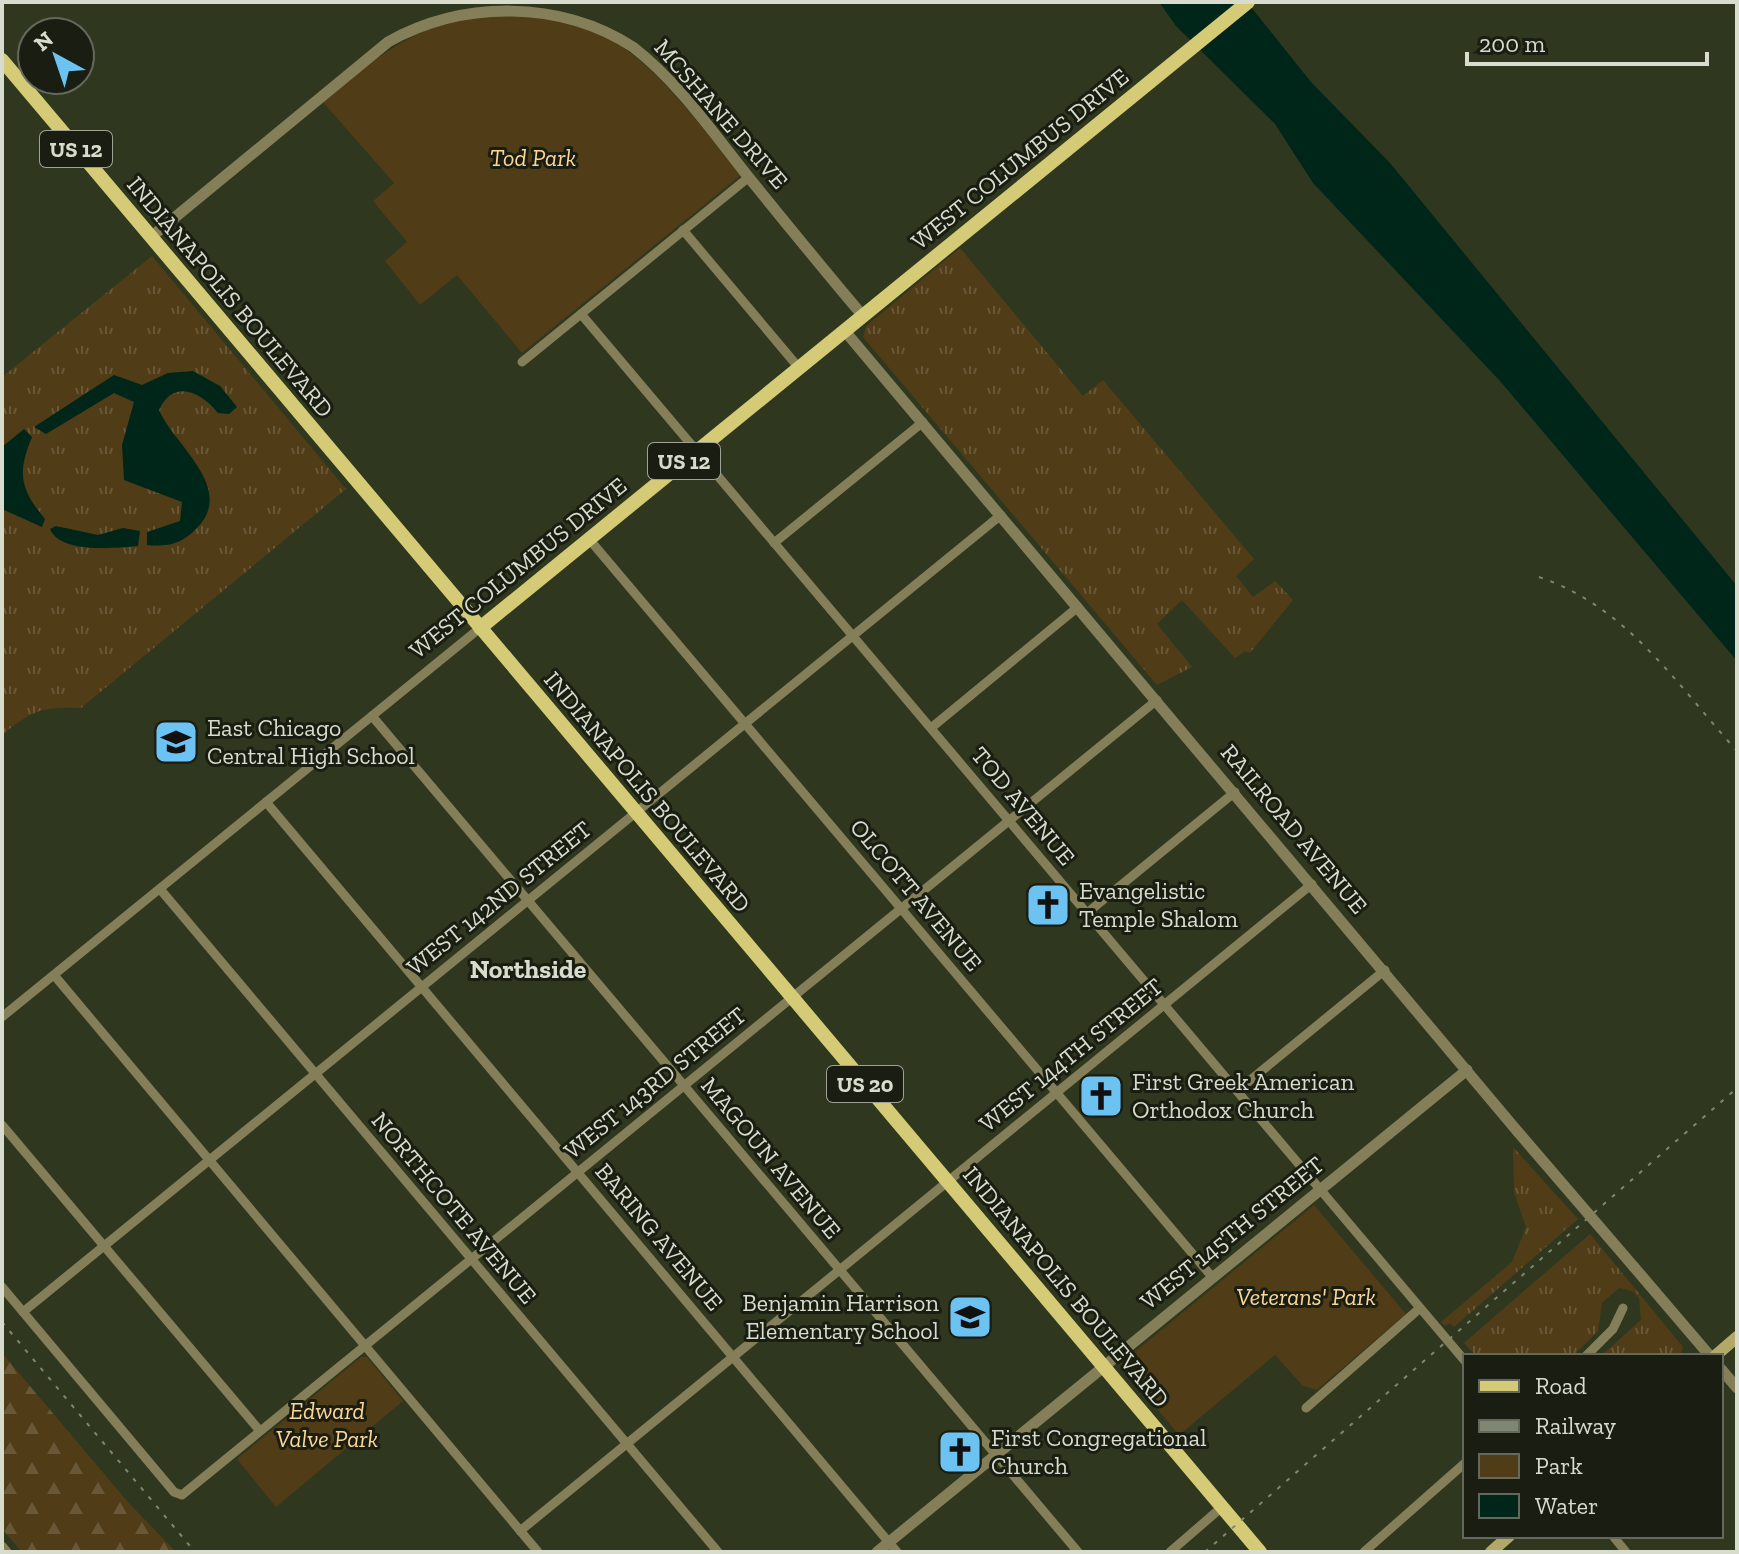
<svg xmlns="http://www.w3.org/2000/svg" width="1739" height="1554" viewBox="0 0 1739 1554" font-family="'Zilla Slab',serif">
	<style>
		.grass { fill: url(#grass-tufts) }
		.forest { fill: url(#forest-firs) }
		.park { fill: #503c16 }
		.water { fill: #00261a }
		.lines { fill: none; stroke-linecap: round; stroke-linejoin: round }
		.minor { stroke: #847f58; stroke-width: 9 }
		.tertiary { stroke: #847f58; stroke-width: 11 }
		.secondary { stroke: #b2a969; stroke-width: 12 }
		.primary { stroke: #d5ca76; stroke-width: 14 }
		.rail { stroke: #7f8671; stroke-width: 2; stroke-dasharray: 4 8; stroke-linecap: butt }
		.tertiary-bridge { stroke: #847f58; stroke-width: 11 }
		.labels { text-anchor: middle; stroke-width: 6; stroke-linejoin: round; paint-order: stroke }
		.shield { fill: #191d12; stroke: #9ea395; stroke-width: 2 }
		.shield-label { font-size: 22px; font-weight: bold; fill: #d7dccd }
		.street-label { font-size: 24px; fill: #d7dccd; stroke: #191d12 }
		.park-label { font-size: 24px; font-style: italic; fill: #fdd695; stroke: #191d12 }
		.poi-label { font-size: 24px; fill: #d7dccd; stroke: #191d12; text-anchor: start }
		.neighbourhood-label { font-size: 26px; font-weight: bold; fill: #d7dccd; stroke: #191d12 }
	</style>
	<defs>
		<pattern id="grass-tufts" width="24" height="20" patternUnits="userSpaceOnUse" patternTransform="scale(2)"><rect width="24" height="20" fill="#503c16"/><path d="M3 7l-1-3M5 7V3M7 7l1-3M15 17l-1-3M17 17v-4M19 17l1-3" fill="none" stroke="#685837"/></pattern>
		<pattern id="forest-firs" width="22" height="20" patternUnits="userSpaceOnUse" patternTransform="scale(2)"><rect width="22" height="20" fill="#503c16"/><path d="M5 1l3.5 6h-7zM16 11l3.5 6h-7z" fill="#685837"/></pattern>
	</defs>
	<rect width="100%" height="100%" fill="#2f381e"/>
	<g class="grass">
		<polygon points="960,248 1083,396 1103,380 1254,559 1236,576 1253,597 1275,581 1293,600 1250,653 1245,651 1235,658 1182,600 1157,624 1192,667 1157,685 863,337 866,326"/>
		<path d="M152 256 346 489 81 708C41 707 33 710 2 735V377Z"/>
		<polygon points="1513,1147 1578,1219 1454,1327 1450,1323 1445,1326 1441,1322 1512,1262 1526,1227 1514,1192"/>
		<polygon points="1590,1234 1683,1347 1680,1356 1601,1356 1641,1320 1639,1298 1632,1291 1619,1288 1602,1303 1598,1331 1573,1356 1476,1356 1464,1343"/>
	</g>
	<polygon class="forest" points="2,1353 127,1501 176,1552 22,1552 2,1529"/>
	<g class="park">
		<path d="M473 13C501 15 531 13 559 18 633 29 696 121 741 175L522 353 457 275 420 305 385 261 407 242 373 201 394 183 322 101C375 58 406 33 473 13Z"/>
		<polygon points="1314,1205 1406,1314 1317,1390 1303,1386 1275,1355 1179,1435 1120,1364"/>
		<polygon points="361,1357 367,1357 403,1401 276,1507 237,1459"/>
	</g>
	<g class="water">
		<polygon points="1159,2 1247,2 1311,82 1390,163 1737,586 1737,661 1500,381 1313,183 1275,124 1176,26"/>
		<path d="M193 371 220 386 237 407 229 414 218 413C202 392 173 378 159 410 174 445 236 488 197 528 182 544 168 547 147 545V532L180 521 182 502 124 480 122 445 134 402 114 393 46 434 34 427 114 375 142 385 168 373Z"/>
		<path d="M24 429 32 437C17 473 20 489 45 519L42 527 2 509V447Z"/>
		<path d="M56 526 98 535 123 528 140 531 138 546C116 548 60 554 50 529Z"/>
	</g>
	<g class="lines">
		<g class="minor">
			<polyline points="683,230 799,368"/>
			<polyline points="581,314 1465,1361"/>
			<polyline points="522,362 749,177"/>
			<polyline points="589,539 1213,1278"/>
			<polyline points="774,543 923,422"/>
			<polyline points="372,716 1078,1552"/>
			<polyline points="931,728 1078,607"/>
			<polyline points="266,802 897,1552"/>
			<polyline points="160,889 718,1552"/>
			<polyline points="1087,913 1235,792"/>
			<polyline points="54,975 538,1552"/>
			<polyline points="2,1017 480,628"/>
			<polyline points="1237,1091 1385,970"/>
			<polyline points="2,1125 260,1431"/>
			<polyline points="2,1287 174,1492 182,1495 1157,700"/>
			<polyline points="23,1312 1001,515"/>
			<polyline points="1586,1356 1613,1329 1623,1308"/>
			<polyline points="1306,1408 1420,1308"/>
			<polyline points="520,1531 1312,884"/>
			<polyline points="1613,1536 1626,1552"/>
			<polyline points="2,1546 7,1552"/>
			<polyline points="1170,1552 1222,1507"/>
			<polyline points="1364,1552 1465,1463"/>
		</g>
		<g class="tertiary">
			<path d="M151 237 388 42C463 0 560 0 633 47 677 81 712 131 746 174 785 222 823 269 863 316"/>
			<polyline points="844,330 1518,1132"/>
			<polyline points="1634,1267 1710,1356"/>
			<polyline points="1721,1369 1737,1388"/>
			<polyline points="877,1552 1467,1070"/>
		</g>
		<g class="secondary">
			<polyline points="1715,1356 1737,1337"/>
			<polyline points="1491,1552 1509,1536"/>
		</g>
		<g class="primary">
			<polyline points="2,60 1260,1552"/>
			<polyline points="480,628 1248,2"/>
		</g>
		<g class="rail">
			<path d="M1539 577C1628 607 1677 685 1737 751"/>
			<polyline points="2,1322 195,1552"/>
			<polyline points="1205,1552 1737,1088"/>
		</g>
		<polyline class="tertiary-bridge" points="1518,1132 1634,1267"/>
	</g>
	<defs>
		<g id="school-square" transform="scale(2.3)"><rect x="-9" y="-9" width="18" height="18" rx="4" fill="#6cc3f2" stroke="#191d12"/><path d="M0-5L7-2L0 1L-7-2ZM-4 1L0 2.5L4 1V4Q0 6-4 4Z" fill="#111"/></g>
		<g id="church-square" transform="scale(2.3)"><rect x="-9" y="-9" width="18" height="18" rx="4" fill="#6cc3f2" stroke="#191d12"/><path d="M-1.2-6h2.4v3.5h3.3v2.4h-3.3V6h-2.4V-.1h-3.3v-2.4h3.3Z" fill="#111"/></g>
	</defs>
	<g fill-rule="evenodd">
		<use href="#school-square" x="176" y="742"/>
		<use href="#church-square" x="1048" y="905"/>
		<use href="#church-square" x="1101" y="1096"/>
		<use href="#school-square" x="970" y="1317"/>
		<use href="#church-square" x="960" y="1452"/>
	</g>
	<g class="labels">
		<g class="shield">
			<rect x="40" y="131" width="72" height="36" rx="6"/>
			<rect x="648" y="443" width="72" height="36" rx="6"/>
			<rect x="827" y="1066" width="76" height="36" rx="6"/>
		</g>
		<g class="shield-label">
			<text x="76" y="157">US 12</text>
			<text x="684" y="469">US 12</text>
			<text x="865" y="1092">US 20</text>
		</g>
		<g class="street-label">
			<text transform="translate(721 114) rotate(49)" y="8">MCSHANE DRIVE</text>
			<text transform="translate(1020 159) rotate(-39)" y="8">WEST COLUMBUS DRIVE</text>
			<text transform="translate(230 297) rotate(50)" y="8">INDIANAPOLIS BOULEVARD</text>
			<text transform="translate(518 568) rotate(-39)" y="8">WEST COLUMBUS DRIVE</text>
			<text transform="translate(647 792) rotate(50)" y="8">INDIANAPOLIS BOULEVARD</text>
			<text transform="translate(1023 806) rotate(50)" y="8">TOD AVENUE</text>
			<text transform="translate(1294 829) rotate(50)" y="8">RAILROAD AVENUE</text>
			<text transform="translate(916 895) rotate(50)" y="8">OLCOTT AVENUE</text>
			<text transform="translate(499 898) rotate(-39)" y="8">WEST 142ND STREET</text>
			<text transform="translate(1071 1055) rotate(-39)" y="8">WEST 144TH STREET</text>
			<text transform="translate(655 1083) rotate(-39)" y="8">WEST 143RD STREET</text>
			<text transform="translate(771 1158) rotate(50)" y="8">MAGOUN AVENUE</text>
			<text transform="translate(454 1208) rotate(50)" y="8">NORTHCOTE AVENUE</text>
			<text transform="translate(1232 1233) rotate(-39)" y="8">WEST 145TH STREET</text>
			<text transform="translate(659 1237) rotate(50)" y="8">BARING AVENUE</text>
			<text transform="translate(1066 1287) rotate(50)" y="8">INDIANAPOLIS BOULEVARD</text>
		</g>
		<g class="park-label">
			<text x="533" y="166">Tod Park</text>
			<text x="1306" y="1305">Veterans' Park</text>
			<text x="327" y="1419">Edward<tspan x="327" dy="28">Valve Park</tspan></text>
		</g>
		<g class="poi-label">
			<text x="207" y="736">East Chicago<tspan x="207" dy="28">Central High School</tspan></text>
			<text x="1079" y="899">Evangelistic<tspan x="1079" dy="28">Temple Shalom</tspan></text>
			<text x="1132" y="1090">First Greek American<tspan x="1132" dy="28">Orthodox Church</tspan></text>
			<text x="939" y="1311" text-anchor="end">Benjamin Harrison<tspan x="939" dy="28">Elementary School</tspan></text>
			<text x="991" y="1446">First Congregational<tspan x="991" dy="28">Church</tspan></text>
		</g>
		<g class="neighbourhood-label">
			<text x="528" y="978">Northside</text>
		</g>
	</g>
	<rect width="1739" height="1554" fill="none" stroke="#d7dccd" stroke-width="8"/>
	<rect x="1463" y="1354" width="260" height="184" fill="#191d12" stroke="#65695d" stroke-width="2"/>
	<rect x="1479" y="1380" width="40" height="12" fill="#d5ca76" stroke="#65695d" stroke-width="2"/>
	<text x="1535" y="1394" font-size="24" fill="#d7dccd">Road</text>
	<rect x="1479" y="1420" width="40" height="12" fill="#7f8671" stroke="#65695d" stroke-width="2"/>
	<text x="1535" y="1434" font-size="24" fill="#d7dccd">Railway</text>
	<rect x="1479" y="1454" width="40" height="24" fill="#503c16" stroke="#65695d" stroke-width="2"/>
	<text x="1535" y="1474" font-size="24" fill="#d7dccd">Park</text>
	<rect x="1479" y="1494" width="40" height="24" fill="#00261a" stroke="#65695d" stroke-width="2"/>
	<text x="1535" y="1514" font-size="24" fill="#d7dccd">Water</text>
	<g transform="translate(56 56) rotate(320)"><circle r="38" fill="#191d12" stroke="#65695d" stroke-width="2"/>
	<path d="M0-6L14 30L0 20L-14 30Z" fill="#6cc3f2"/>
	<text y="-12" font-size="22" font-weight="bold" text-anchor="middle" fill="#d7dccd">N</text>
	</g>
	<path d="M1467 52v12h240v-12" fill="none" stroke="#d7dccd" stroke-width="4"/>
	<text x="1479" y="52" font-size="24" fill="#d7dccd" stroke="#191d12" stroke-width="6" paint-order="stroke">200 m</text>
</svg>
